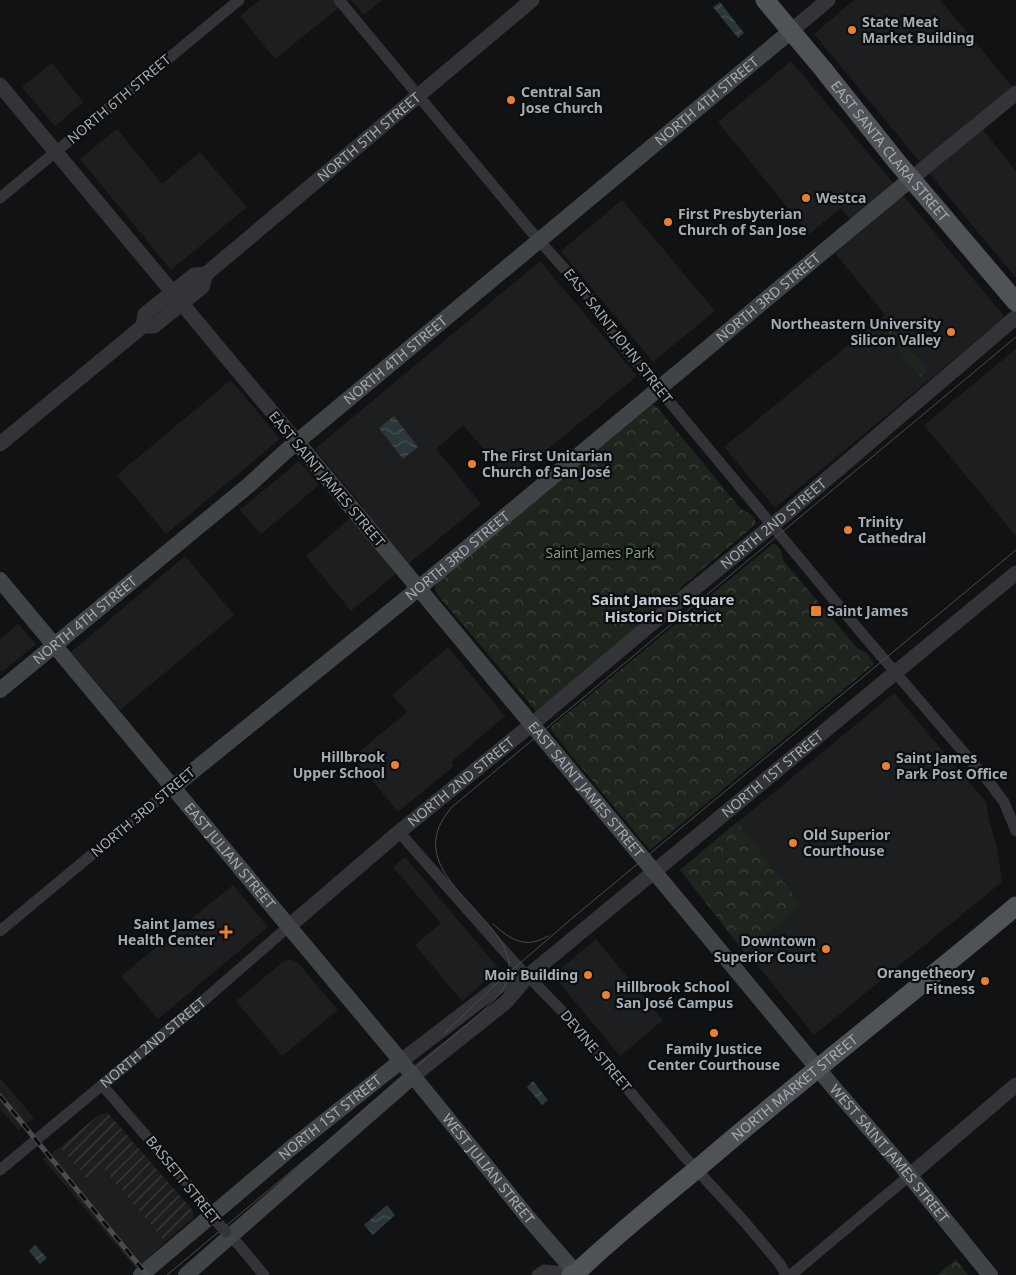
<svg xmlns="http://www.w3.org/2000/svg" width="1016" height="1275" viewBox="0 0 1016 1275" font-family="'Noto Sans',sans-serif">
	<style>
		.built { fill: #1d1e20 }
		.industrial { fill: url(#industrial-furrows) }
		.park { fill: url(#park-crowns) }
		.water { fill: url(#water-waves) }
		.lines { fill: none; stroke-linecap: round; stroke-linejoin: round }
		.minor { stroke: #323437; stroke-width: 11 }
		.tertiary { stroke: #323437; stroke-width: 15 }
		.secondary { stroke: #414447; stroke-width: 16 }
		.primary { stroke: #4f5256; stroke-width: 19 }
		.tram { stroke: #494d50; stroke-width: 1 }
		.rail-casing { stroke: #494d50; stroke-width: 5 }
		.rail { stroke: #0c0d0e; stroke-width: 3; stroke-dasharray: 9; stroke-linecap: butt }
		.minor-bridge { stroke: #323437; stroke-width: 11 }
		.poi-dot { fill: #ea7f32; stroke: #0c0d0e; stroke-width: 2 }
		.labels { text-anchor: middle; stroke-width: 4.5; stroke-linejoin: round; paint-order: stroke }
		.poi-label { font-size: 14px; font-weight: bold; fill: #a3acb3; stroke: #0c0d0e; text-anchor: start }
		.street-label { font-size: 14px; fill: #a3acb3; stroke: #0c0d0e }
		.park-label { font-size: 14px; fill: #819d7b; stroke: #0c0d0e }
		.neighbourhood-label { font-size: 15px; font-weight: bold; fill: #c4cacf; stroke: #0c0d0e }
	</style>
	<defs>
		<pattern id="industrial-furrows" width="10" height="10" patternUnits="userSpaceOnUse" patternTransform="scale(1.25)"><rect width="10" height="10" fill="#1d1e20"/><path d="M-1 1l2-2M0 10L10 0M9 11l2-2" fill="none" stroke="#3b3c3e"/></pattern>
		<pattern id="park-crowns" width="20" height="18" patternUnits="userSpaceOnUse" patternTransform="scale(1.25)"><rect width="20" height="18" fill="#1e251e"/><path d="M2 6a3 3 0 1 1 6 0M12 15a3 3 0 1 1 6 0" fill="none" stroke="#3c423c"/></pattern>
		<pattern id="water-waves" width="16" height="10" patternUnits="userSpaceOnUse" patternTransform="scale(1.25)"><rect width="16" height="10" fill="#2b373b"/><path d="M0 5q4-4 8 0t8 0" fill="none" stroke="#475155"/></pattern>
	</defs>
	<rect width="100%" height="100%" fill="#111213"/>
	<g class="built">
		<polygon points="260,0 348,0 275,59 240,16"/>
		<polygon points="351,0 382,0 364,15"/>
		<polygon points="854,0 940,0 1016,91 1016,102 983,130 1016,171 1016,278 814,34"/>
		<polygon points="791,61 1005,317 775,508 724,447 885,315 835,253 861,231 841,208 809,234 718,122"/>
		<polygon points="52,63 83,102 55,126 22,87"/>
		<polygon points="117,129 162,184 200,152 247,207 171,270 80,159"/>
		<polygon points="622,200 715,311 653,362 561,251"/>
		<polygon points="540,261 637,376 510,480 463,425 436,449 481,504 351,611 306,556 363,507 315,449"/>
		<polygon points="1016,349 1016,536 924,425"/>
		<polygon points="231,380 280,439 166,534 117,475"/>
		<polygon points="299,461 319,485 261,534 240,510"/>
		<polygon points="185,556 234,615 120,710 71,652"/>
		<polygon points="18,624 36,644 2,672 0,670 0,639"/>
		<polygon points="448,647 505,716 451,762 454,766 398,812 353,757 407,712 392,695"/>
		<polygon points="894,693 986,802 989,820 997,846 1002,882 814,1035 680,870"/>
		<polygon points="405,857 499,969 462,1001 415,945 441,923 393,867"/>
		<polygon points="233,885 268,927 158,1019 121,976"/>
		<polygon points="596,939 663,1020 620,1056 557,980 552,978 554,973 557,972"/>
		<polygon points="289,959 298,963 338,1010 282,1056 236,1001 284,961"/>
		<polygon points="0,1078 34,1118 19,1130 0,1109"/>
		<polygon points="60,1147 89,1181 104,1169 165,1242 137,1270 43,1159"/>
	</g>
	<polygon class="industrial" points="108,1113 193,1211 193,1218 165,1242 104,1169 89,1181 60,1147 99,1115"/>
	<g class="park">
		<polygon points="888,323 928,371 921,377 881,329"/>
		<path d="M652 405 656 406 741 509C748 513 755 515 756 524L680 588 673 598 536 711 441 599C437 593 433 590 436 583Z"/>
		<polygon points="774,543 781,550 783,560 857,648 867,653 874,664 650,850 570,754 550,728"/>
		<polygon points="737,822 801,905 745,953 680,870"/>
		<polygon points="956,1259 968,1275 937,1275"/>
	</g>
	<g class="water">
		<polygon points="720,2 744,33 738,38 713,7"/>
		<polygon points="394,416 418,447 403,459 379,428"/>
		<polygon points="533,1081 548,1100 542,1105 527,1087"/>
		<polygon points="387,1205 395,1215 373,1235 364,1225"/>
		<polygon points="35,1245 47,1258 40,1264 29,1251"/>
	</g>
	<g class="lines">
		<g class="minor">
			<polyline points="339,0 529,229 586,293 614,335 859,630 989,782 1004,802 1016,831"/>
			<polyline points="0,198 239,0"/>
			<polyline points="399,832 512,960 564,1013 683,1155 742,1219 780,1264 786,1275"/>
			<polyline points="0,931 172,788"/>
			<polyline points="102,1085 206,1205 215,1219"/>
			<path id="s1" d="M0 1170 203 1001 288 927"/>
			<polyline points="226,1232 239,1245 264,1275"/>
			<polyline points="537,1275 544,1270 576,1273"/>
			<polyline points="791,1275 909,1176"/>
		</g>
		<g class="tertiary">
			<polyline points="791,31 828,0"/>
			<polyline points="0,85 297,442"/>
			<polyline points="912,178 1016,93"/>
			<polyline points="143,326 154,326 202,287 206,274"/>
			<path id="s2" d="M0 444 143 326 145 314 194 275 206 274 532 0"/>
			<path id="s3" d="M288 927 399 832 531 725 656 620 786 514 1016 317"/>
			<polyline points="401,1061 507,980 515,975 529,975"/>
			<path id="s4" d="M413 1076 506 1002 529 975 1016 573"/>
			<polyline points="909,1176 1016,1085"/>
		</g>
		<g class="secondary">
			<path id="s5" d="M297 442 834 1088 900 1164 990 1275"/>
			<path id="s6" d="M0 580 401 1061 530 1220 576 1273"/>
			<path id="s7" d="M0 690 249 485 286 451 791 31"/>
			<path id="s8" d="M172 788 408 597 912 178"/>
			<path id="s9" d="M141 1275 290 1149 401 1061"/>
			<polyline points="186,1275 413,1076"/>
		</g>
		<g class="primary">
			<path id="s10" d="M765 0 823 69 897 162 1016 302"/>
			<path id="s11" d="M571 1275 576 1273C615 1236 656 1203 697 1169 801 1079 911 995 1016 906"/>
		</g>
		<g class="tram">
			<path d="M493 924C510 939 525 950 548 936"/>
			<polyline points="444,1034 498,982 576,915 1016,550"/>
			<path d="M167 1275 483 1011C491 1002 503 993 507 981 529 920 389 878 452 807L1016 337"/>
		</g>
		<g class="rail-casing">
			<polyline id="rail" points="0,1096 147,1275"/>
		</g>
		<use href="#rail" class="rail"/>
		<polyline class="minor-bridge" points="216,1221 226,1232"/>
	</g>
	<g class="poi-dot">
		<circle cx="852" cy="30" r="5"/>
		<circle cx="511" cy="100" r="5"/>
		<circle cx="806" cy="198" r="5"/>
		<circle cx="668" cy="222" r="5"/>
		<circle cx="951" cy="332" r="5"/>
		<circle cx="472" cy="464" r="5"/>
		<circle cx="848" cy="530" r="5"/>
		<rect x="810" y="605" width="12" height="12" rx="2.5"/>
		<circle cx="395" cy="765" r="5"/>
		<circle cx="886" cy="766" r="5"/>
		<circle cx="793" cy="843" r="5"/>
		<path d="M223.5 924.5h5v5h5v5h-5v5h-5v-5h-5v-5h5z"/>
		<circle cx="826" cy="949" r="5"/>
		<circle cx="588" cy="975" r="5"/>
		<circle cx="985" cy="981" r="5"/>
		<circle cx="606" cy="995" r="5"/>
		<circle cx="714" cy="1033" r="5"/>
	</g>
	<g class="labels">
		<g class="poi-label">
			<text x="862" y="27">State Meat<tspan x="862" dy="16">Market Building</tspan></text>
			<text x="521" y="97">Central San<tspan x="521" dy="16">Jose Church</tspan></text>
			<text x="816" y="203">Westca</text>
			<text x="678" y="219">First Presbyterian<tspan x="678" dy="16">Church of San Jose</tspan></text>
			<text x="941" y="329" text-anchor="end">Northeastern University<tspan x="941" dy="16">Silicon Valley</tspan></text>
			<text x="482" y="461">The First Unitarian<tspan x="482" dy="16">Church of San José</tspan></text>
			<text x="858" y="527">Trinity<tspan x="858" dy="16">Cathedral</tspan></text>
			<text x="827" y="616">Saint James</text>
			<text x="385" y="762" text-anchor="end">Hillbrook<tspan x="385" dy="16">Upper School</tspan></text>
			<text x="896" y="763">Saint James<tspan x="896" dy="16">Park Post Office</tspan></text>
			<text x="803" y="840">Old Superior<tspan x="803" dy="16">Courthouse</tspan></text>
			<text x="215" y="929" text-anchor="end">Saint James<tspan x="215" dy="16">Health Center</tspan></text>
			<text x="816" y="946" text-anchor="end">Downtown<tspan x="816" dy="16">Superior Court</tspan></text>
			<text x="975" y="978" text-anchor="end">Orangetheory<tspan x="975" dy="16">Fitness</tspan></text>
			<text x="578" y="980" text-anchor="end">Moir Building</text>
			<text x="616" y="992">Hillbrook School<tspan x="616" dy="16">San José Campus</tspan></text>
			<text x="714" y="1054" text-anchor="middle">Family Justice<tspan x="714" dy="16">Center Courthouse</tspan></text>
		</g>
		<g class="street-label">
			<text transform="translate(119 99) rotate(-40)" y="5">NORTH 6TH STREET</text>
			<text dy="5" stroke="none"><textPath href="#s7" startOffset="920">NORTH 4TH STREET</textPath></text>
			<text dy="5" stroke="none"><textPath href="#s2" startOffset="485">NORTH 5TH STREET</textPath></text>
			<text dy="5" stroke="none"><textPath href="#s10" startOffset="196">EAST SANTA CLARA STREET</textPath></text>
			<text dy="5" stroke="none"><textPath href="#s8" startOffset="772">NORTH 3RD STREET</textPath></text>
			<text transform="translate(618 336) rotate(52)" y="5">EAST SAINT JOHN STREET</text>
			<text dy="5" stroke="none"><textPath href="#s7" startOffset="515">NORTH 4TH STREET</textPath></text>
			<text transform="translate(327 479) rotate(50)" y="5">EAST SAINT JAMES STREET</text>
			<text dy="5" stroke="none"><textPath href="#s3" startOffset="631">NORTH 2ND STREET</textPath></text>
			<text dy="5" stroke="none"><textPath href="#s8" startOffset="368">NORTH 3RD STREET</textPath></text>
			<text dy="5" stroke="none"><textPath href="#s7" startOffset="110">NORTH 4TH STREET</textPath></text>
			<text dy="5" stroke="none"><textPath href="#s4" startOffset="470">NORTH 1ST STREET</textPath></text>
			<text dy="5" stroke="none"><textPath href="#s3" startOffset="226">NORTH 2ND STREET</textPath></text>
			<text dy="5" stroke="none"><textPath href="#s5" startOffset="452">EAST SAINT JAMES STREET</textPath></text>
			<text transform="translate(143 812) rotate(-40)" y="5">NORTH 3RD STREET</text>
			<text dy="5" stroke="none"><textPath href="#s6" startOffset="359">EAST JULIAN STREET</textPath></text>
			<text dy="5" stroke="none"><textPath href="#s1" startOffset="199">NORTH 2ND STREET</textPath></text>
			<text transform="translate(596 1051) rotate(50)" y="5">DEVINE STREET</text>
			<text dy="5" stroke="none"><textPath href="#s11" startOffset="292">NORTH MARKET STREET</textPath></text>
			<text dy="5" stroke="none"><textPath href="#s9" startOffset="246">NORTH 1ST STREET</textPath></text>
			<text dy="5" stroke="none"><textPath href="#s5" startOffset="926">WEST SAINT JAMES STREET</textPath></text>
			<text dy="5" stroke="none"><textPath href="#s6" startOffset="765">WEST JULIAN STREET</textPath></text>
			<text transform="translate(183 1180) rotate(51)" y="5">BASSETT STREET</text>
		</g>
		<g class="park-label">
			<text x="600" y="558">Saint James Park</text>
		</g>
		<g class="neighbourhood-label">
			<text x="663" y="605">Saint James Square<tspan x="663" dy="17">Historic District</tspan></text>
		</g>
	</g>
</svg>
